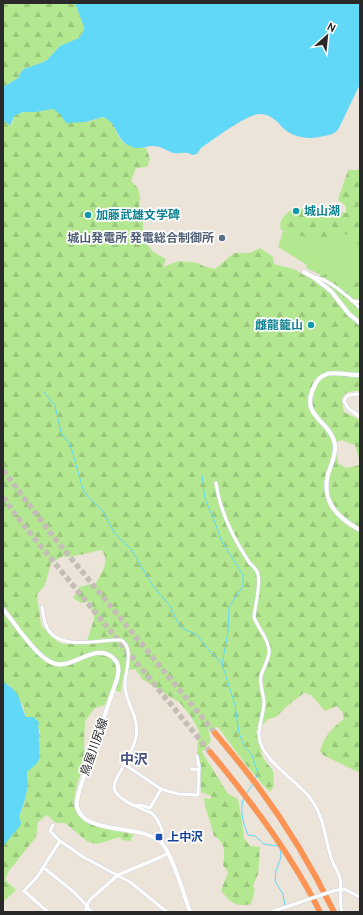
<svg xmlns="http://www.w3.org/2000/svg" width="363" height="915" viewBox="0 0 363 915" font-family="Cabin,'Noto Sans JP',sans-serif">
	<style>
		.forest { fill: url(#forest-firs); fill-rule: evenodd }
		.park { fill: #b3e890 }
		.water { fill: #62d8f8 }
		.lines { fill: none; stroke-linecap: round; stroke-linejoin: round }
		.stream { stroke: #62d8f8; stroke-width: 1 }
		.highway-tunnel { stroke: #c5beb6; stroke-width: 5.5; stroke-dasharray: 5.5 3; stroke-linecap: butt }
		.street-casing { stroke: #ced3e3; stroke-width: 4 }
		.secondary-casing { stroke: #ced3e3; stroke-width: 5 }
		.highway-casing { stroke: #c7c7c7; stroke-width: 6 }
		.street { stroke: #fff; stroke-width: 3 }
		.secondary { stroke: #fff; stroke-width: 4 }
		.highway { stroke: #ff9351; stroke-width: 5.5 }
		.street-bridge-casing { stroke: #ced3e3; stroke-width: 4; stroke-linecap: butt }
		.street-bridge { stroke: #fff; stroke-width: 3 }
		.culture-dot { fill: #0f9aa8; stroke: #fff; stroke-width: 1.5 }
		.service-dot { fill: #5c6f8a; stroke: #fff; stroke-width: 1.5 }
		.transit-dot { fill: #1a4fb4; stroke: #fff; stroke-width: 1.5 }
		.labels { text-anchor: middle; stroke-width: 3.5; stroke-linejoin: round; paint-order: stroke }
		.culture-label { font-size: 12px; font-weight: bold; fill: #0d838f; stroke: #fff; text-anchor: start }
		.service-label { font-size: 12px; font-weight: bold; fill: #4e5e75; stroke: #fff; text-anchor: end }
		.street-label { font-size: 12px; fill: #292929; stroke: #fff }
		.transit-label { font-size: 12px; font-weight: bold; fill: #164399; stroke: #fff; text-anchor: start }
		.quarter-label { font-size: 14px; font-weight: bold; fill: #46527d; stroke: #fff }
	</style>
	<defs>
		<pattern id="forest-firs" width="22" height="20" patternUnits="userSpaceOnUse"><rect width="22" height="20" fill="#b3e890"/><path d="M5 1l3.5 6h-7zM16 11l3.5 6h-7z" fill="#9ac77c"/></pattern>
	</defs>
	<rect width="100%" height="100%" fill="#ece3d9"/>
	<g class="forest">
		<polygon points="3,3 75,3 84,27 83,32 79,38 60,46 46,61 24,69 21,72 18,78 3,87"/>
		<path d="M53 109C60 113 78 123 87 122 94 121 100 115 108 119 113 122 114 126 116 131 121 145 132 148 146 148L150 159 147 167 136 168 131 181 138 188 140 197 139 205 143 217V238L153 252 166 259 163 267 179 261 198 263 203 266 215 269 234 253H250L260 248 273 257 274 264 294 269 307 277 318 279 323 266 360 279V300L355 299 352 303 360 310V391C342 391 340 395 344 412L360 420V463L355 445 341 440 336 443 338 463 346 468 360 465V770L358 772 323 755 320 751C324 736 332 728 344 719L342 711 337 706 325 711 311 695 304 693 287 706 276 717 268 719 256 732 263 758 273 771 274 786 270 792C250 772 234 749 218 727L208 729 211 741 202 752 228 794 238 799 242 822 244 838 250 846 260 847 258 874 253 886 255 890 251 904C234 907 232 903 221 891L228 872 223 865C225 854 226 842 214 836 211 823 205 810 204 798L210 799 211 796 201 792 200 761 197 754 199 731 190 715 180 703 142 679 135 669 129 670 123 676 121 692 111 690 105 705 95 708 85 721 84 749 87 753C83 768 74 789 74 804 75 827 117 831 134 834L130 841 122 840 120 837 97 844 88 842 65 823H56L47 815 38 822 36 837 8 872 5 880 16 890 3 902V846L16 830 21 822 19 818C25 800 29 791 27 772L40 754 38 740 40 731 26 717 22 704 10 686 3 682V120L9 125 12 124 14 116 17 113ZM102 550C110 563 102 571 96 583L79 587 73 598 81 603 92 601 91 611 94 615V619L86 644H63L57 641 51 636 41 625 37 594 45 585 51 563 63 556C70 559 92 551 102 550Z"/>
		<path d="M348 170H360V261L324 244 281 230C278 219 285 216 292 209H327L346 213V206L338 200Z"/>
	</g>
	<polygon class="park" points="283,231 323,242 336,233 351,235 360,247 360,282 326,273 323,276 306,268 307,265 278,247"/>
	<g class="water">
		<path d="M75 3H360V84L339 128C335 134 330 135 324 136 309 140 294 138 283 128 277 121 270 114 260 114 247 114 213 140 201 148L197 154 192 155C186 151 181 154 174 153 167 151 161 146 153 146 146 146 140 150 132 147 114 140 119 123 103 117L86 122 66 123 60 114 53 109 35 112H23L14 116 11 124 9 125 3 120V87L18 78 21 72 24 69 46 61 60 46 79 38 83 32 84 27Z"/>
		<path d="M3 682C22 693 18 700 26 717H33L39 722 38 727C40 733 38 737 39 742 40 761 42 760 27 772 29 791 25 800 19 817L21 822 20 826 3 846Z"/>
	</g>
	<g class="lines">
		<g class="stream">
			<polyline points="44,392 55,406 61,432 64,437 70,444 83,489 88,497 102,510 115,534 131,549 153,586 170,606 176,619 182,628 197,635 207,648 222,664"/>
			<polyline points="202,475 205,499 214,520 221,540 243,575 243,586 229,607 228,632 222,664 235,705 239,733 244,746 252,755 258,774 255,779"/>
			<polyline points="246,794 253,784"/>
			<path d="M244 797C239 808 243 824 248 835L255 836 264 844 277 846 280 848 281 857 276 871 275 881 283 894 285 905"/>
		</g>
		<g class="highway-tunnel">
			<polyline points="3,470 52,535 215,733"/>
			<polyline points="3,497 21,522 210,752"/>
		</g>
		<g class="street-casing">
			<g id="street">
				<path d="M314 277C328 278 350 298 360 308"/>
				<polyline points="352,301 360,302"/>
				<path d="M360 394C353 394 346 394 344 401L348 408 360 417"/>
				<path d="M216 483C220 512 233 538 249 562 252 566 257 569 258 574 261 586 255 604 254 617 258 629 268 637 269 650 270 658 263 668 261 676 259 685 264 694 264 703 264 712 258 728 259 736 261 762 300 781 313 802 325 820 325 841 332 860 334 867 339 871 340 879 342 889 339 903 342 912"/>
				<path d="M42 607C43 614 44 624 49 631 64 651 100 639 121 640 135 648 125 671 125 684 124 702 140 715 136 737 133 752 121 769 115 782L114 789C119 800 133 805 144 810 147 811 150 812 153 814 159 821 166 834 161 842"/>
				<polyline points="124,764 161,789 178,794 198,795 199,766 197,756"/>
				<polyline points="192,769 199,770"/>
				<polyline points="136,806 140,805 150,808 161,789"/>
				<polyline points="53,825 50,831 60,841"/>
				<polyline points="44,868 74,892 87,906"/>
				<polyline points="333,891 344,889 360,897"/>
				<polyline points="87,908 92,912"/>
				<polyline points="48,912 24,891 37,877 60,841 85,858 130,882 167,912"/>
				<polyline points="85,912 89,901 93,897 118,875 161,857 168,853"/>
				<polyline points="271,912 280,909"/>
			</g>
		</g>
		<g class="secondary-casing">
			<g id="secondary">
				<polyline points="304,272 313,277 331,291 349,314 360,323"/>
				<path d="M360 375C350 376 336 371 327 374 321 376 316 381 314 387 299 417 331 420 335 445 336 455 331 465 328 474 321 502 338 518 360 530"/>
				<path d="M3 609C15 623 36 657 53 663 71 671 95 642 112 657 120 663 119 671 117 679L80 788C79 794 76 800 77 806 82 835 142 824 161 842 172 853 184 895 190 912"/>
			</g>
		</g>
		<g class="highway-casing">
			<g id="highway">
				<path d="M215 733C230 751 245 769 259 788 288 827 313 869 334 912"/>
				<path d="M210 752C252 802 291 854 320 912"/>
			</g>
		</g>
		<use href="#street" class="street"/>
		<use href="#secondary" class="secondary"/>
		<use href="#highway" class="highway"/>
		<g class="street-bridge-casing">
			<polyline id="street-bridge" points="280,909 333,891"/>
		</g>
		<use href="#street-bridge" class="street-bridge"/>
	</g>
	<g class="culture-dot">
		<circle cx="296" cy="211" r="4"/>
		<circle cx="88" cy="215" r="4"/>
		<circle cx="311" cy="325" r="4"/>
	</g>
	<circle class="service-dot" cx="222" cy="238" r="4"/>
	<rect class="transit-dot" x="155" y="833" width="8" height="8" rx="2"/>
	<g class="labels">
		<g class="culture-label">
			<text x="304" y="215">城山湖</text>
			<text x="96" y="219">加藤武雄文学碑</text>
			<text x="303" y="329" text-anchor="end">雌龍籠山</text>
		</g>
		<g class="service-label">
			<text x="214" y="242">城山発電所 発電総合制御所</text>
		</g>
		<g class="street-label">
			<text transform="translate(94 747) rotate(-71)" y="4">鳥屋川尻線</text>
		</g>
		<g class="transit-label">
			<text x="167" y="841">上中沢</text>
		</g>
		<g class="quarter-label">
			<text x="134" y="764">中沢</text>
		</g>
	</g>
	<rect width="363" height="915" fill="none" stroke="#292929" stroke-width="8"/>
	<g transform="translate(327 36) rotate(27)" stroke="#ffffff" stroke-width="3" paint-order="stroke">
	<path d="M0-3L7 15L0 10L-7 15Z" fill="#292929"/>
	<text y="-6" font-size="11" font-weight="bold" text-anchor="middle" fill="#292929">N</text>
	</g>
</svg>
